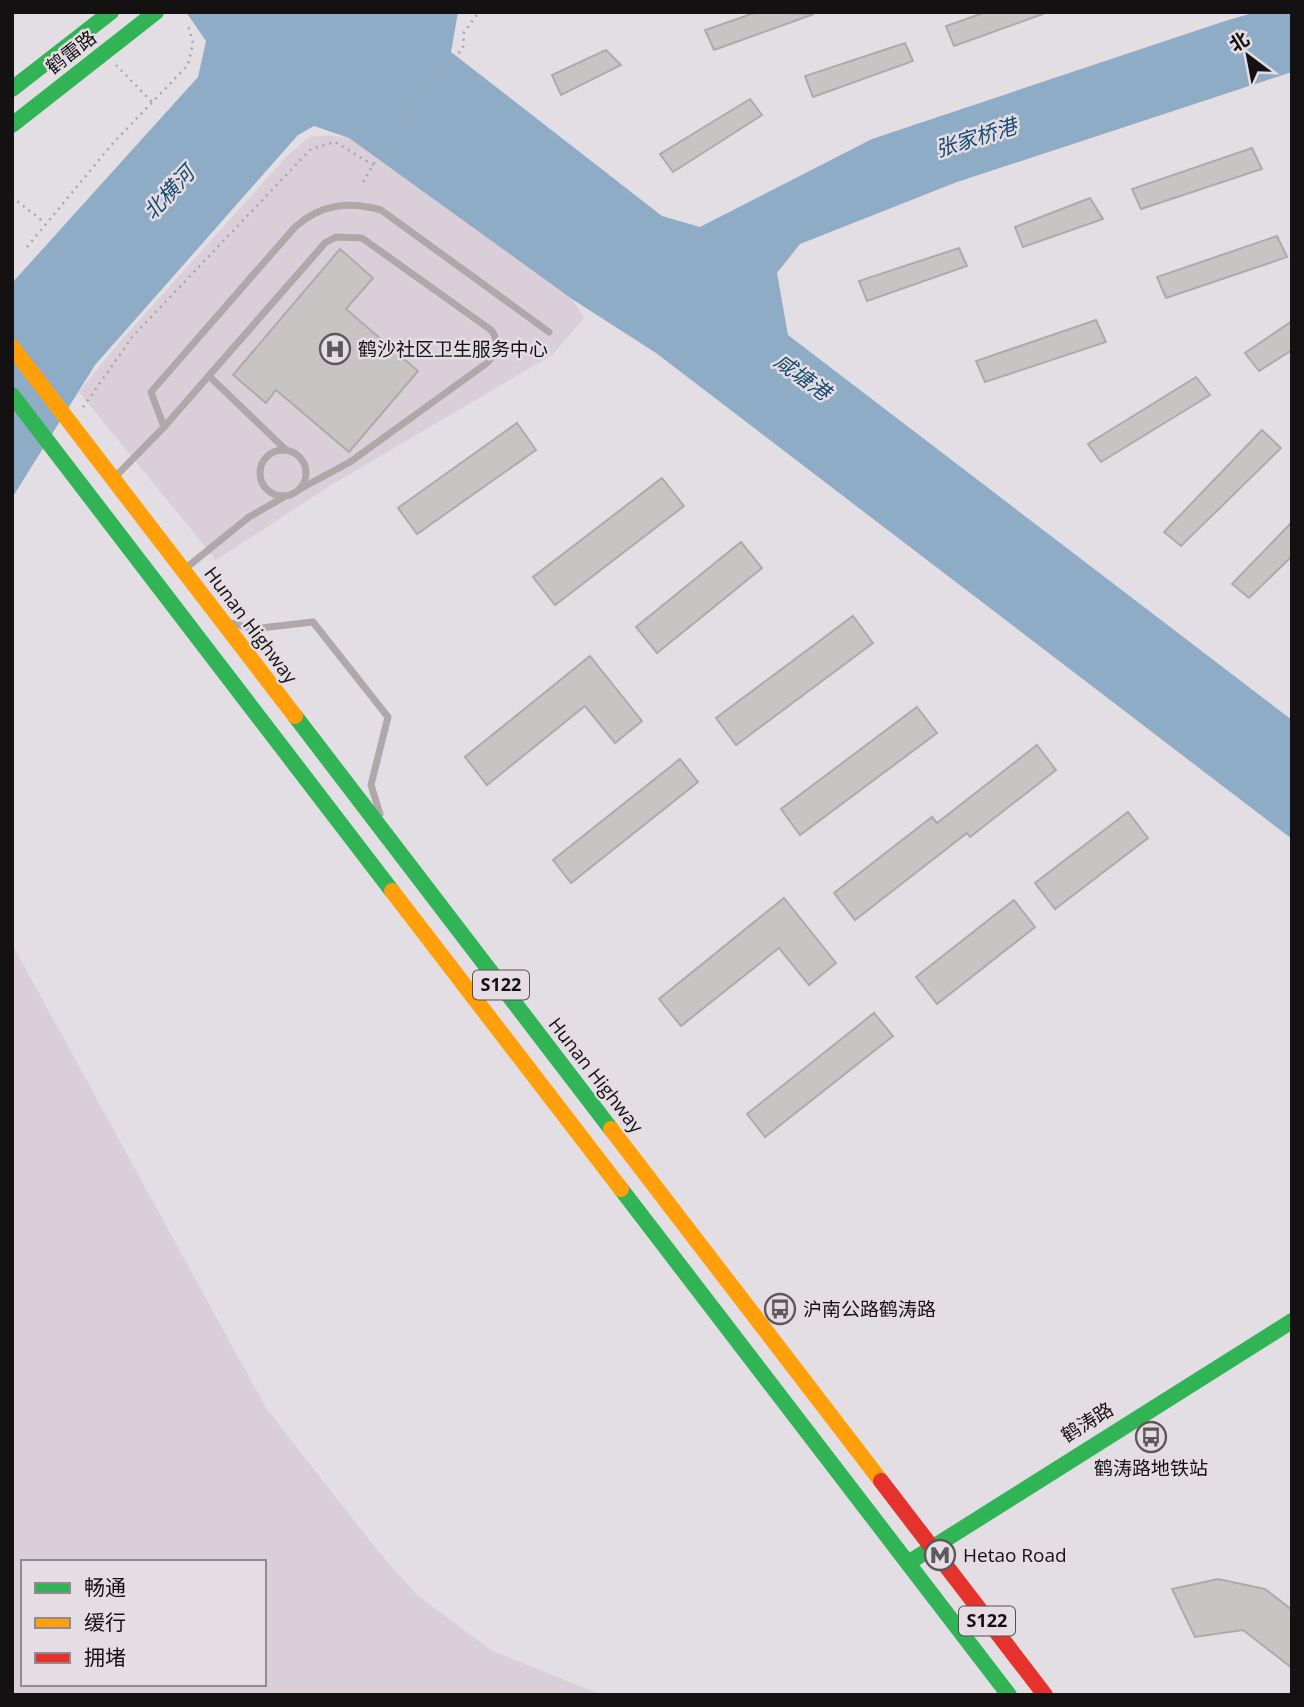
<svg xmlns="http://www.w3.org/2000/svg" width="1304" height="1707" viewBox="0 0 1304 1707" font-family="'Open Sans','Noto Sans SC',sans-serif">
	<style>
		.built { fill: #dacfd9; fill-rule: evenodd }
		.water { fill: #8eacc5 }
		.building { fill: #c8c4c4; stroke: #adaaaa; stroke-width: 2 }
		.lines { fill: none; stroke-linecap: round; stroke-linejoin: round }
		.path { stroke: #aba5a7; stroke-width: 2.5; stroke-dasharray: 2 5; stroke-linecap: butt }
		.lane { stroke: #b0a8a8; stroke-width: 7 }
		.fast { stroke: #30b455; stroke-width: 16 }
		.slow { stroke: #ff9f0a; stroke-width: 16 }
		.jam { stroke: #e5322d; stroke-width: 16 }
		.labels { text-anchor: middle; stroke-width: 5; stroke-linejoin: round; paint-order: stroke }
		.shield { fill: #e5dce4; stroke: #534e52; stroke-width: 2 }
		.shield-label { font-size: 18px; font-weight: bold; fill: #141113 }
		.street-label { font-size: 19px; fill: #141113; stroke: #e5dce4 }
		.poi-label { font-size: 19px; fill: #141113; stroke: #e5dce4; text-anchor: start }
		.water-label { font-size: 21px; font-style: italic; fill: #154b6d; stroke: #e5dce4 }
	</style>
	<rect width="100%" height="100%" fill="#e3dee3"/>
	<g class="built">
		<polygon points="328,135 349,138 572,299 584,318 552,355 333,484 216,560 79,392 118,344 286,157 309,137"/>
		<path d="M12 944 266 1408 377 1550 417 1595 491 1650 602 1695H12ZM23 1562H264V1684H23Z"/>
	</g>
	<polygon class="water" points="186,12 458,12 451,52 662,216 700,227 872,139 1225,21 1256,12 1292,12 1292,72 957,182 800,244 777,273 788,335 1292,720 1292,839 656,353 572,299 349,138 314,126 298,135 95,365 12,498 12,283 198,77 206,41"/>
	<g class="building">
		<polygon points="757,12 814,14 714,50 705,30"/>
		<polygon points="986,12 1043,12 1043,14 954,46 946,26"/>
		<polygon points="905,43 913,61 813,97 805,76"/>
		<polygon points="606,50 621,65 561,95 552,75"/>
		<polygon points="750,99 762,115 673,172 660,154"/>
		<polygon points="1252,148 1262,169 1141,209 1132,189"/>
		<polygon points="1090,198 1103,219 1023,247 1015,227"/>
		<polygon points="1277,236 1287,257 1166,298 1157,277"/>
		<polygon points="959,248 967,266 867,301 859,281"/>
		<polygon points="340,249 373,278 346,309 418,371 349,452 276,390 266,403 233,375"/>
		<polygon points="1096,320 1106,342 985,382 976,361"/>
		<polygon points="1292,321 1292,350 1259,371 1245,353"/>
		<polygon points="1196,377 1210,395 1101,462 1088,444"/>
		<polygon points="517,423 536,450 417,534 398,508"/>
		<polygon points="1262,430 1281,448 1181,546 1164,532"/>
		<polygon points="662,478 684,506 555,605 533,577"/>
		<polygon points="1292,522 1292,556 1249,598 1232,584"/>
		<polygon points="741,542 762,568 657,653 636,627"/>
		<polygon points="853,616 873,643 736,745 716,718"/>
		<polygon points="590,656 642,721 615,743 585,706 487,785 465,757"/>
		<polygon points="917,707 937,733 800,835 781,809"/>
		<polygon points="1037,745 1056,770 970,837 967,833 855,920 834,893 932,817 937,823"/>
		<polygon points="680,759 698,782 571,883 553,860"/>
		<polygon points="1128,812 1148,838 1055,909 1035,883"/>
		<polygon points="784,898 836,963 809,985 779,948 681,1026 659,999"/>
		<polygon points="1014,900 1035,927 937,1004 916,977"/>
		<polygon points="874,1013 893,1036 765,1137 747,1114"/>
		<polygon points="1218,1579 1265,1589 1292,1610 1292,1668 1243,1630 1195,1637 1172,1589"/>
	</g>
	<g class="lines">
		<g class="path">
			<polyline points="116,65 152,102"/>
			<polyline points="363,182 392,133 463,48 464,32 479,12"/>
			<polyline points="12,197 45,223"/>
			<polyline points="27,247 113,143 188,65 193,43 188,25"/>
			<polyline points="83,407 133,336 311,149 335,142 373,165"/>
		</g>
		<g class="lane">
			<polyline points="209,376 286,450"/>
			<path d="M164 427 325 243 336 237 362 238 491 330C500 341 496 353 487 363L350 462 300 489"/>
			<circle cx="283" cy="473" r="23"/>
			<path d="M116 476 164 427 151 392 295 227C321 204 348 201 381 210L549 332"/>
			<polyline points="186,568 249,517 284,497"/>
			<polyline points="232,623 252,629 313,622 388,717 371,785 380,814"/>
		</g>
		<g class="fast">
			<polyline points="12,89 111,12"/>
			<polyline points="12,125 156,12"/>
			<polyline points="12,395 392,891"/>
			<polyline points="295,716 611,1129"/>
			<polyline points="621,1189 1009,1695"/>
			<polyline points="908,1563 1292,1321"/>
		</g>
		<g class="slow">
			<polyline points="12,347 295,716"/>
			<polyline points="392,891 621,1189"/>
			<polyline points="611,1129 881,1481"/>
		</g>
		<polyline class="jam" points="881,1481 1045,1695"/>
	</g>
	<defs>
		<g id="hospital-ring" transform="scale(1.575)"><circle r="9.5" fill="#e5dce4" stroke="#5c595c" stroke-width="1.5"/><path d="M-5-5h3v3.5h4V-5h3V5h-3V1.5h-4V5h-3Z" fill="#5c595c"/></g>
		<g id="bus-ring" transform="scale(1.575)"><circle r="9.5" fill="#e5dce4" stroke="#5c595c" stroke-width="1.5"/><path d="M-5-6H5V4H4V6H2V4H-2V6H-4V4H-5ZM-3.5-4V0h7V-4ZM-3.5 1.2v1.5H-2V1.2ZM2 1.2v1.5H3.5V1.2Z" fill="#5c595c"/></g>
		<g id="metro-ring" transform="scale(1.575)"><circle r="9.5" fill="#e5dce4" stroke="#5c595c" stroke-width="1.5"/><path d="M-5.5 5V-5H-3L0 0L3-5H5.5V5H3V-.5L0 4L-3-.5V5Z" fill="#5c595c"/></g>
	</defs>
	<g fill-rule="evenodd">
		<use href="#hospital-ring" x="335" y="349"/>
		<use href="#bus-ring" x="780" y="1309"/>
		<use href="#bus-ring" x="1151" y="1437"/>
		<use href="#metro-ring" x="940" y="1555"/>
	</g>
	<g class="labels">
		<g class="shield">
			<rect x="473" y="970.5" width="56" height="29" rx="5"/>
			<rect x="959" y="1606.5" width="56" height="29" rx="5"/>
		</g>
		<g class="shield-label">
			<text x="501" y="991">S122</text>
			<text x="987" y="1627">S122</text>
		</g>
		<g class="street-label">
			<text transform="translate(71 52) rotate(-38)" y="7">鹤雷路</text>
			<text transform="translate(251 625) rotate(53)" y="7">Hunan Highway</text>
			<text transform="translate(596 1075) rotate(52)" y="7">Hunan Highway</text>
			<text transform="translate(1087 1422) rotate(-32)" y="7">鹤涛路</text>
		</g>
		<g class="poi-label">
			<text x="358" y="356">鹤沙社区卫生服务中心</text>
			<text x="803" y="1316">沪南公路鹤涛路</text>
			<text x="1151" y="1475" text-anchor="middle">鹤涛路地铁站</text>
			<text x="963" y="1562">Hetao Road</text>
		</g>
		<g class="water-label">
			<text transform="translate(976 138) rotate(-17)" y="7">张家桥港</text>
			<text transform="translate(169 193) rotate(-47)" y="7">北横河</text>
			<text transform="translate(802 377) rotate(36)" y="7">咸塘港</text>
		</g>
	</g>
	<rect width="1304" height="1707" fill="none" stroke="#141113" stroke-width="28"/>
	<rect x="21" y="1560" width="245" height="126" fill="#e5dce4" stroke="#918b90" stroke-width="2"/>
	<rect x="35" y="1583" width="35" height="10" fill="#30b455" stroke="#918b90" stroke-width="2"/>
	<text x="84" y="1595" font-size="21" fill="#141113">畅通</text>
	<rect x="35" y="1618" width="35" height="10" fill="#ff9f0a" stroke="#918b90" stroke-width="2"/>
	<text x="84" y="1630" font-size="21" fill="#141113">缓行</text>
	<rect x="35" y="1653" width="35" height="10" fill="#e5322d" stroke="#918b90" stroke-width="2"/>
	<text x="84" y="1665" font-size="21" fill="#141113">拥堵</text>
	<g transform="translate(1248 56) rotate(328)" stroke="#e5dce4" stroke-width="5" paint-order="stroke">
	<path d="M0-5L12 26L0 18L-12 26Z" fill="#141113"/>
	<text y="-10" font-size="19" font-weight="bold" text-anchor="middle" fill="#141113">北</text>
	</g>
</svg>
